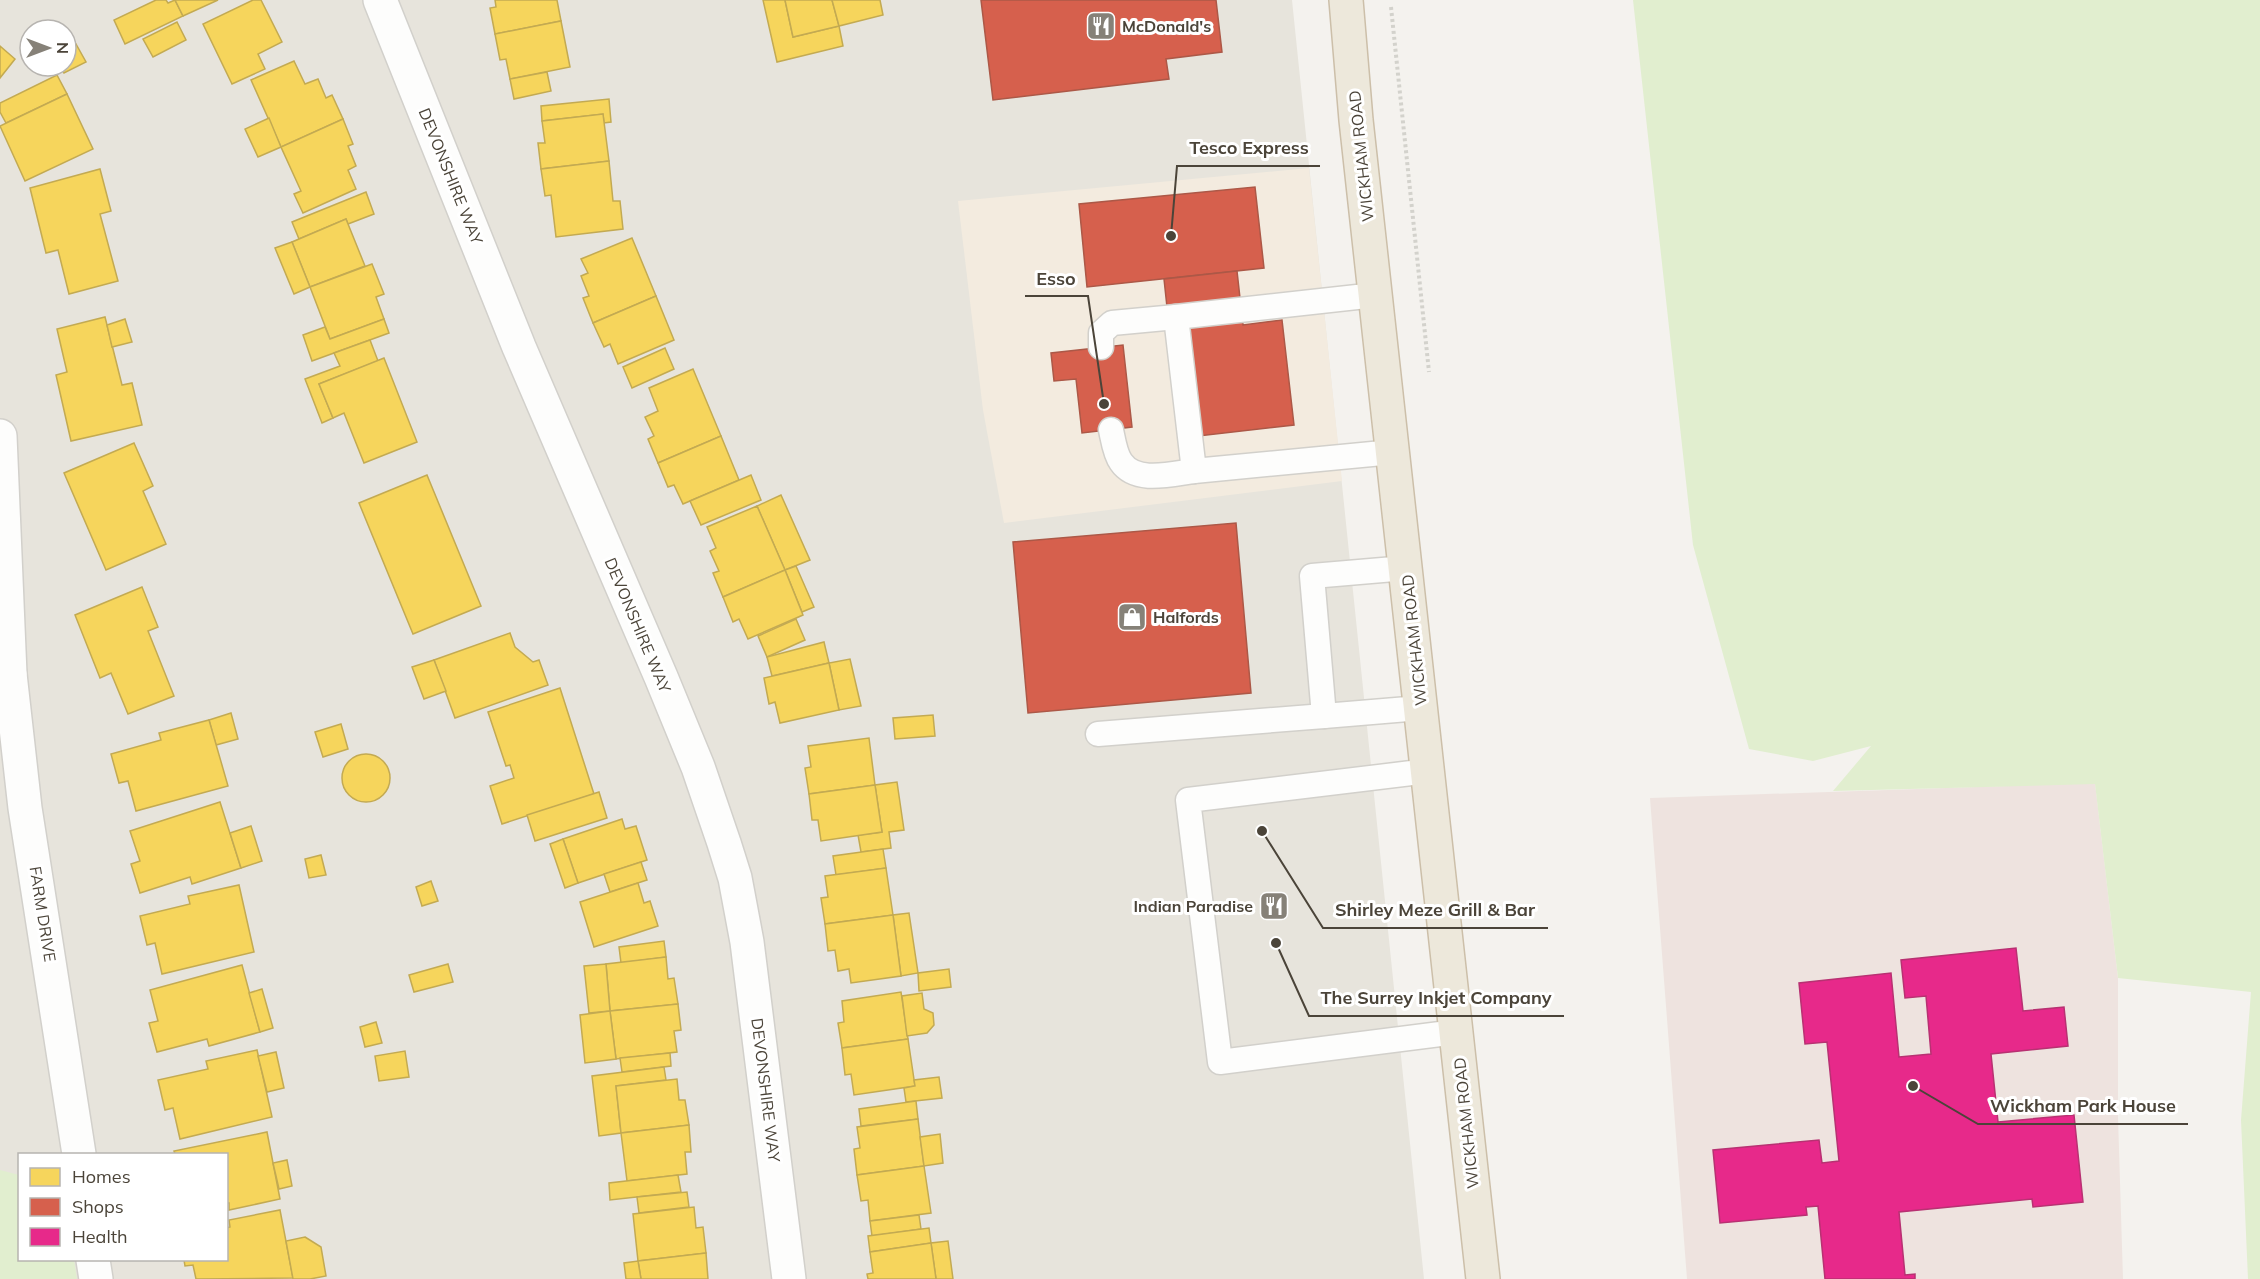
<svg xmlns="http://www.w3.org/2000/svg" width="2260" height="1279" viewBox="0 0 2260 1279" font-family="Mulish,sans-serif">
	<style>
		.residential { fill: #e7e4dc; fill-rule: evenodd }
		.commercial { fill: #f3ebdf }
		.medical { fill: #eee3df }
		.green { fill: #e1eecf }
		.homes { fill: #f6d55c; stroke: #c3aa52; stroke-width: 1.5 }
		.shops { fill: #d6604d; stroke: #ac5847; stroke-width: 1.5 }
		.health { fill: #e7298a; stroke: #b83172; stroke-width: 1.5 }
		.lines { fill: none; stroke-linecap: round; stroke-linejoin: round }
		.lane-casing { stroke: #d2d0cb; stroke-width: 27 }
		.street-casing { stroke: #d2d0cb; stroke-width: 36 }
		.highway-casing { stroke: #ccbfa9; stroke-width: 36 }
		.path { stroke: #d3d2cc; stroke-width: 4; stroke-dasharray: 3 3; stroke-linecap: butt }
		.lane { stroke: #fdfdfc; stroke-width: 24 }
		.street { stroke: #fdfdfc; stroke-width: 33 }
		.highway { stroke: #ede8db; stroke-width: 33 }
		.labels { text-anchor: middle; stroke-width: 6; stroke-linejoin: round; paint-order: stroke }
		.poi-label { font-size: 16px; font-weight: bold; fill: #4b4439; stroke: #fff; text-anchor: start }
		.street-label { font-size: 16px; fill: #4b4439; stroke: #fff }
		.leader { fill: none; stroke: #4b4439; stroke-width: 2 }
		.callout-dot { fill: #4b4439; stroke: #fff; stroke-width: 2 }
		.callout-label { font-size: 18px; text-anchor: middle; font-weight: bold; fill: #4b4439; stroke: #fff; stroke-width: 6; stroke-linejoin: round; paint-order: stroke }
	</style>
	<rect width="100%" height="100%" fill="#f4f2ee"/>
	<path class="residential" d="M0 0H1292L1424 1279H0ZM30 30H66V66H30ZM20 1154H226V1260H20Z"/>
	<polygon class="commercial" points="1309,168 1342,481 1004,523 983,410 958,201"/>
	<polygon class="medical" points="2095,783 2118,978 2118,1117 2123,1279 1687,1279 1650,798"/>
	<g class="green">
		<polygon points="1633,0 2260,0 2260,1279 2248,1279 2241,1120 2251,992 2118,978 2095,784 1833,791 1871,746 1813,761 1749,749 1693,545"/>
		<polygon points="0,1170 19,1175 20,1260 74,1260 77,1279 0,1279"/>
	</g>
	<g class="homes">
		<polygon points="156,0 166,0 168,3 175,0 183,16 125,44 114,20"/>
		<polygon points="175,0 218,0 183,16"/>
		<polygon points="253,0 261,0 282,42 258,54 265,69 232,84 203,24"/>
		<polygon points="495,0 557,0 561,21 495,34 490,8 496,7"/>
		<polygon points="763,0 785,0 793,37 839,26 843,46 777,62"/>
		<polygon points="785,0 832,0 839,26 793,37"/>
		<polygon points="832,0 880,0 883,15 839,26"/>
		<polygon points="561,21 570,67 510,79 506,59 500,60 495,34"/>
		<polygon points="177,22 186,40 153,57 143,39"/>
		<polygon points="76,44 86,62 64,73 61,66 66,66 66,49"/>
		<polygon points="0,46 15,59 0,78"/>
		<polygon points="294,61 305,84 318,79 326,98 332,95 343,119 281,147 251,80"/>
		<polygon points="547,72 551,91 514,99 510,79"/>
		<polygon points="57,75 67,94 6,123 0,112 0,103"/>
		<polygon points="67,94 93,149 25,181 0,126"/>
		<polygon points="609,99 611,122 604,123 603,114 542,121 541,106"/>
		<polygon points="603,114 609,161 541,169 538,143 545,143 542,121"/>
		<polygon points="269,118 281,147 258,157 245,129"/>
		<polygon points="343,119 353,144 348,146 356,166 348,170 356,189 303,213 294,194 301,191 281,147"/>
		<polygon points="609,161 613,201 620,201 623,229 556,237 551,195 545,196 541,169"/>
		<polygon points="100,169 111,211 100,214 118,281 69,294 58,250 46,253 30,188"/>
		<polygon points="366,192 374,214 348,224 346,219 299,239 292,222"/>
		<polygon points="346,219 365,266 310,287 292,242"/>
		<polygon points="632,238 656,296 593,323 583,298 589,296 581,276 588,273 581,259"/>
		<polygon points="292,242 310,287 294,294 275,248"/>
		<polygon points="372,264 384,294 376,297 384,319 330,339 310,287"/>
		<polygon points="656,296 674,340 618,364 610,344 604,347 593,323"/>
		<polygon points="105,317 122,385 132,383 142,425 71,441 56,375 67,372 57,329"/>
		<polygon points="125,319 132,342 112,347 107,325"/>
		<polygon points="384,319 389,333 312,361 303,335 325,327 330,339"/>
		<polygon points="370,340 378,361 319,384 333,418 322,423 305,379 340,366 334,353"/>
		<polygon points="665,348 674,369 632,388 623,367"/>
		<polygon points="384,358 417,442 364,463 344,413 333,418 319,384"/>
		<polygon points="693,369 721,436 658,463 648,439 654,436 645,417 658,411 649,388"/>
		<polygon points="721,436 739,480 683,504 674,485 668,487 658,463"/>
		<polygon points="134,443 153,486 143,491 166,544 106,570 64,473"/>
		<polygon points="427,475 481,606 413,634 359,503"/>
		<polygon points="751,475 761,500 701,525 690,501"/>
		<polygon points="781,495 810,560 785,570 757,506"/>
		<polygon points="757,506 785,570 723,597 713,573 719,571 710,551 716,548 707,527"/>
		<polygon points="796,566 814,607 802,612 785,570"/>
		<polygon points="785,570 803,615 748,639 739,619 733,622 723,597"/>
		<polygon points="142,587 158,627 148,631 174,696 128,714 111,673 100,678 75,615"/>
		<polygon points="796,619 805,640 767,657 758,636"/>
		<polygon points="510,633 515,647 533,662 539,660 548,685 455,718 434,660"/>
		<polygon points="824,642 829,663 772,676 767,657"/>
		<polygon points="850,659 861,706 839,710 829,663"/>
		<polygon points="434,660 446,691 424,699 412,667"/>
		<polygon points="829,663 839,710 780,723 775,702 769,704 764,678"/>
		<polygon points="560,688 594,794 502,824 490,786 514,778 510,765 506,766 488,712"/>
		<polygon points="231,713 238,739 216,745 209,720"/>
		<polygon points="933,715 935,736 895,739 893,718"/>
		<polygon points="209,720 228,786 136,811 128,781 119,783 111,754 161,740 159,733"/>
		<polygon points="341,724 348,749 323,757 315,732"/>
		<polygon points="869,738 875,785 809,794 805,768 811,767 808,746"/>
		<circle cx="366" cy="778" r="24"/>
		<polygon points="897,782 904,830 889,832 891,848 861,852 858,835 882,832 875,785"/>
		<polygon points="875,785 882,832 821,841 818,820 812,820 809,794"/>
		<polygon points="599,792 607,818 535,841 527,815"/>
		<polygon points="220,802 241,868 192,884 190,877 140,893 131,864 140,861 130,831"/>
		<polygon points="622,819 625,829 636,826 647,860 578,883 563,839"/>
		<polygon points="251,826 262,861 241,868 230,833"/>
		<polygon points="563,839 578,883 565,888 550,844"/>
		<polygon points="883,849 886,868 836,875 833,856"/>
		<polygon points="321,855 326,875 309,878 305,859"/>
		<polygon points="641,862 647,880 610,892 604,874"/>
		<polygon points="886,868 893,915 825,924 821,898 828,897 825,876"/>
		<polygon points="431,881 438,901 422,906 416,887"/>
		<polygon points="638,883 644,903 650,901 658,926 594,947 580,902"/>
		<polygon points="239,885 254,952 162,974 155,943 147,945 140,916 190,904 188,896"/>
		<polygon points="909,913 918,973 901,976 893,915"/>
		<polygon points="893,915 901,976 851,983 849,969 838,971 835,950 828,951 825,924"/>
		<polygon points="664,941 666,957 621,963 619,947"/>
		<polygon points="666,957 668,979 674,978 678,1004 610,1011 606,964"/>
		<polygon points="448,964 453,982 414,992 409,975"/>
		<polygon points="606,964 610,1011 589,1013 584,966"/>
		<polygon points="242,965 260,1032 209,1046 207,1039 157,1052 149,1023 158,1021 150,990"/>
		<polygon points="949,969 951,987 919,991 918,973"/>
		<polygon points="262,989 273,1028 260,1032 249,993"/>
		<polygon points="901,992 908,1039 842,1048 838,1023 844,1022 842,1001"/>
		<polygon points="922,993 924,1009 933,1013 934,1025 927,1033 907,1036 902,996"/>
		<polygon points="678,1004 681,1030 674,1031 677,1052 616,1059 610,1011"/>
		<polygon points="610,1011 616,1059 585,1063 580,1015"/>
		<polygon points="376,1022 382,1043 365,1047 360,1027"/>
		<polygon points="908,1039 915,1086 854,1095 851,1074 845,1075 842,1048"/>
		<polygon points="257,1050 272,1117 180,1139 173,1108 165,1110 158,1080 208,1069 206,1061"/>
		<polygon points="405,1051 409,1077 379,1081 375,1056"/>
		<polygon points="276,1052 284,1088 267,1092 258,1056"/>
		<polygon points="670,1053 671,1066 622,1072 620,1058"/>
		<polygon points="664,1067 666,1080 616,1086 621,1133 599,1136 592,1076"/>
		<polygon points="939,1077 942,1098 906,1102 904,1088 915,1086 914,1080"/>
		<polygon points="677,1079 679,1100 685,1100 689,1125 621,1133 616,1086"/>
		<polygon points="916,1101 918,1119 861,1126 859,1109"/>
		<polygon points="918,1119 924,1166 857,1175 854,1149 860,1148 857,1127"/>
		<polygon points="689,1125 691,1152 685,1152 687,1174 627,1181 621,1133"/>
		<polygon points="267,1132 280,1199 229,1210 229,1203 226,1203 226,1154 175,1154 174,1151"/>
		<polygon points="940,1134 943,1163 924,1166 920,1137"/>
		<polygon points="287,1160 292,1186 279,1189 273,1163"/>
		<polygon points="924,1166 931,1213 870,1221 868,1200 861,1201 857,1175"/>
		<polygon points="678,1175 681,1192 610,1200 609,1183"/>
		<polygon points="687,1192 689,1207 639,1213 637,1197"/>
		<polygon points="694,1207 696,1228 703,1227 706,1253 638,1261 633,1214"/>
		<polygon points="280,1210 293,1278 196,1279 193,1265 185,1266 184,1260 226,1260 226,1228 230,1227 229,1220"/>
		<polygon points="919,1215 921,1229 872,1236 870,1221"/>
		<polygon points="929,1228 931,1243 870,1252 868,1236"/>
		<polygon points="305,1237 321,1247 326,1276 310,1279 293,1279 286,1241"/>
		<polygon points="948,1241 953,1279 936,1279 931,1243"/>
		<polygon points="931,1243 936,1279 868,1279 867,1274 873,1273 870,1252"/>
		<polygon points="706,1253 708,1279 641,1279 638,1261"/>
		<polygon points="638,1261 641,1279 626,1279 624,1263"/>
	</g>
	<g class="shops">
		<polygon points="981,0 1216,0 1222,52 1166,59 1169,79 993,100"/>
		<polygon points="1255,187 1264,268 1087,287 1079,204"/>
		<polygon points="1237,271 1243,325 1282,320 1294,425 1181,438 1164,279"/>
		<polygon points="1123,345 1132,427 1082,433 1076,379 1054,381 1051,353"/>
		<polygon points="1236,523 1251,693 1028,713 1013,542"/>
	</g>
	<polygon class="health" points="2016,948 2023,1011 2064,1007 2068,1046 1991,1054 1998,1122 2074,1115 2083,1202 2033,1207 2032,1199 1899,1212 1905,1275 1915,1274 1915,1279 1825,1279 1818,1206 1806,1207 1807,1215 1720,1223 1713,1150 1819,1140 1822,1163 1839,1161 1827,1042 1805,1044 1799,983 1891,973 1899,1057 1931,1054 1926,996 1905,998 1901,960"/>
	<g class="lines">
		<g class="lane-casing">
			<g id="lane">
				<polyline points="1375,295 1176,317 1194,471 1393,452"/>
				<polyline points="1101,347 1101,333 1112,323 1176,317"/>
				<path d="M1111 430C1113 439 1115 454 1121 462 1136 484 1171 474 1194 471"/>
				<polyline points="1406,568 1312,576 1324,716 1420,708"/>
				<polyline points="1098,734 1324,716"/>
				<polyline points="1428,771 1188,800 1220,1062 1456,1032"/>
			</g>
		</g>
		<g class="street-casing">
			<g id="street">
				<polyline points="380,0 519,347 661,677 698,767 724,843 735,878 747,942 789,1279"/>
				<polyline points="0,436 10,674"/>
				<polyline points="0,673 10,674 25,808 79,1154"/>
				<polyline points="93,1260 96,1279"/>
			</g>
		</g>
		<g class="highway-casing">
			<polyline id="highway" points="1346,0 1356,120 1483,1279"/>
		</g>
		<polyline class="path" points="1391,7 1429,372"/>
		<use href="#lane" class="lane"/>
		<use href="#street" class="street"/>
		<use href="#highway" class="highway"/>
	</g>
	<defs>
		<g id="restaurant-square" transform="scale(1.5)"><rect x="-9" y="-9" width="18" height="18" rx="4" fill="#868178" stroke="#fff"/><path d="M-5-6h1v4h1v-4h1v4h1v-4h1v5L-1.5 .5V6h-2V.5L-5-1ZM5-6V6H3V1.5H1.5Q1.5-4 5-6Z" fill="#fff"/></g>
		<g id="shop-square" transform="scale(1.5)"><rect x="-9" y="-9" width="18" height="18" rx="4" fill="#868178" stroke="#fff"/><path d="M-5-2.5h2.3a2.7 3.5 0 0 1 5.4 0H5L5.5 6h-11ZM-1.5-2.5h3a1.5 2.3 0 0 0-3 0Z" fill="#fff"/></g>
	</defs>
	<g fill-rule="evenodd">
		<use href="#restaurant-square" x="1101" y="26"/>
		<use href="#shop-square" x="1132" y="617"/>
		<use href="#restaurant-square" x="1274" y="906"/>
	</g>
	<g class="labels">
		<g class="poi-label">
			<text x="1122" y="32">McDonald's</text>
			<text x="1153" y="623">Halfords</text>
			<text x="1253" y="912" text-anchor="end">Indian Paradise</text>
		</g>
		<g class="street-label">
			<text transform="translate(1361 156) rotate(-96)" y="6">WICKHAM ROAD</text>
			<text transform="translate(451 176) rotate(68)" y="6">DEVONSHIRE WAY</text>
			<text transform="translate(638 625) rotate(67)" y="6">DEVONSHIRE WAY</text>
			<text transform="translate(1414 640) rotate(-96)" y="6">WICKHAM ROAD</text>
			<text transform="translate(43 914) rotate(81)" y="6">FARM DRIVE</text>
			<text transform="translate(766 1090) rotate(83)" y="6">DEVONSHIRE WAY</text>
			<text transform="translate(1466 1123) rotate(-96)" y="6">WICKHAM ROAD</text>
		</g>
	</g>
	<path class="leader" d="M1171 236L1177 166H1320M1104 404L1088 296H1025M1262 831L1323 928H1548M1276 943L1309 1016H1564M1913 1086L1978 1124H2188"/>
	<g class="callout-dot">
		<circle cx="1171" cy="236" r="6"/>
		<circle cx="1104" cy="404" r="6"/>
		<circle cx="1262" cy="831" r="6"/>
		<circle cx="1276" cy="943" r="6"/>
		<circle cx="1913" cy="1086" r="6"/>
	</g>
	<g class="callout-label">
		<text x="1249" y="154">Tesco Express</text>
		<text x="1056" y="285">Esso</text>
		<text x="1435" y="916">Shirley Meze Grill &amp; Bar</text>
		<text x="1436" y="1004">The Surrey Inkjet Company</text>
		<text x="2083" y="1112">Wickham Park House</text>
	</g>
	<rect x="18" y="1153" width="210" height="108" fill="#ffffff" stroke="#b7b4b0" stroke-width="1.5"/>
	<rect x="30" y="1168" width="30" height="18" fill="#f6d55c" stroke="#b7b4b0" stroke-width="1.5"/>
	<text x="72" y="1183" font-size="18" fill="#4b4439">Homes</text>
	<rect x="30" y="1198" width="30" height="18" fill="#d6604d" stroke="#b7b4b0" stroke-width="1.5"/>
	<text x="72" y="1213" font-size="18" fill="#4b4439">Shops</text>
	<rect x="30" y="1228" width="30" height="18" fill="#e7298a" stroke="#b7b4b0" stroke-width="1.5"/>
	<text x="72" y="1243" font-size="18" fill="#4b4439">Health</text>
	<g transform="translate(48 48) rotate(90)"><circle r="28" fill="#ffffff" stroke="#b7b4b0" stroke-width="1.5"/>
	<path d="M0-4.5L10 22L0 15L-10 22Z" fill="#868178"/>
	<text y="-9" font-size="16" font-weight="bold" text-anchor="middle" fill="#4b4439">N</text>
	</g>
</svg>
